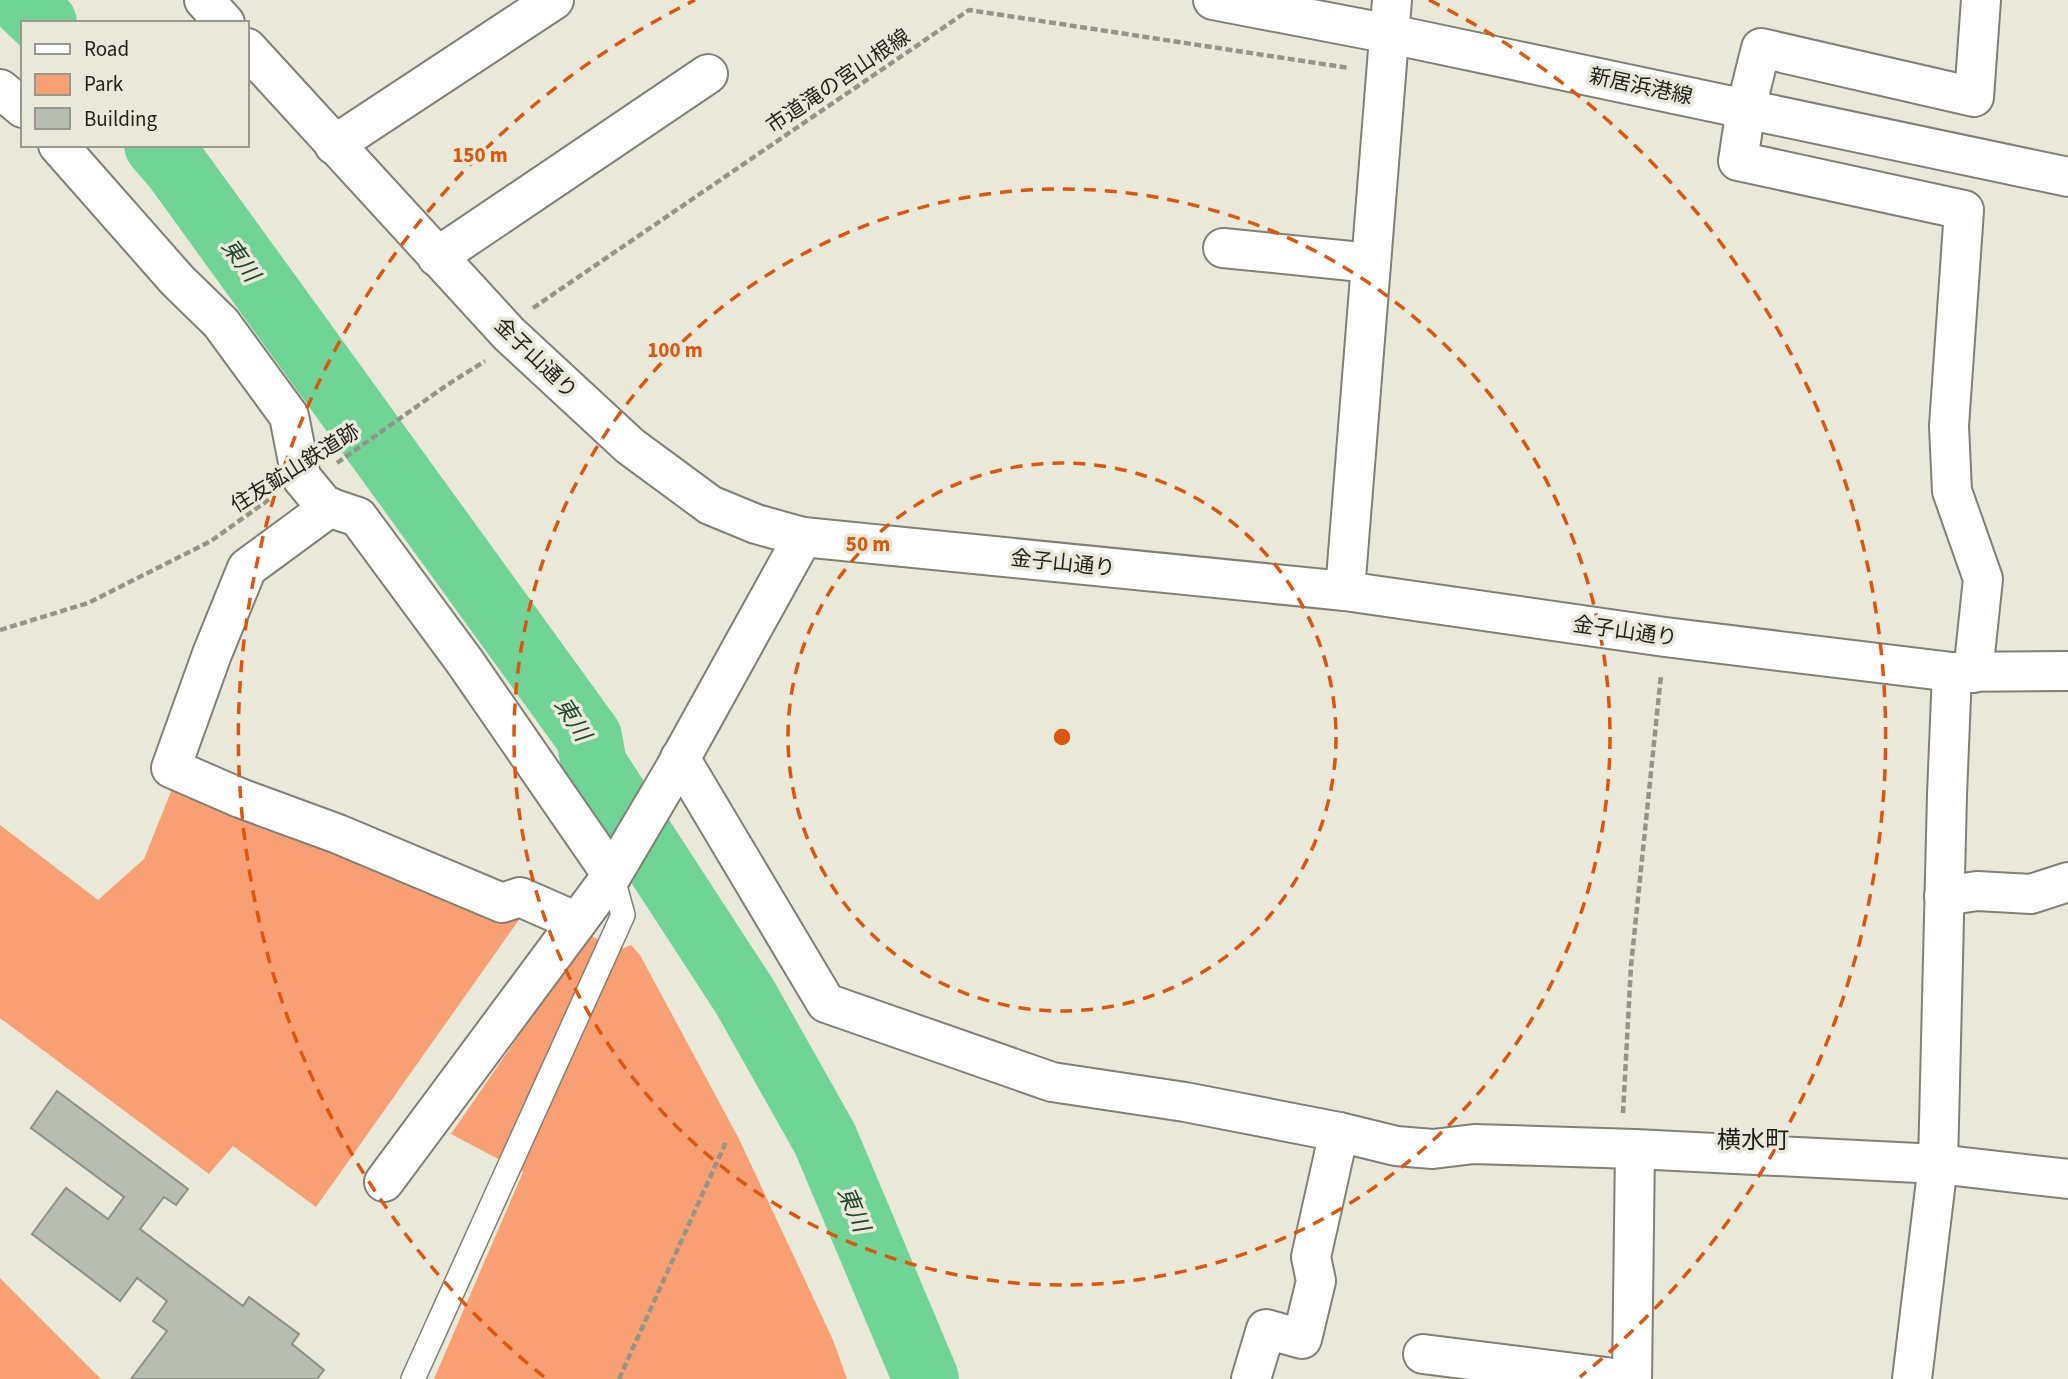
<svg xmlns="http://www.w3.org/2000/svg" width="2068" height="1379" viewBox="0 0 2068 1379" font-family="'Source Sans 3','Noto Sans JP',sans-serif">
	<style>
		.green { fill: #f8a073 }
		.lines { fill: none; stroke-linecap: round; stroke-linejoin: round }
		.river { stroke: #70d497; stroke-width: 66 }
		.building { fill: #b7beb1; stroke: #8c9286; stroke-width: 2 }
		.service-casing { stroke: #828073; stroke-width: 26 }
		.minor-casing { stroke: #828073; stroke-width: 42 }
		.tertiary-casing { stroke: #828073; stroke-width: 42 }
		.secondary-casing { stroke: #828073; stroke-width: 42 }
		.path { stroke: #959489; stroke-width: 4.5; stroke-dasharray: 7 3.5; stroke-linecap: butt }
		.service { stroke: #fff; stroke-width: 23 }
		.minor { stroke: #fff; stroke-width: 38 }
		.tertiary { stroke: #fff; stroke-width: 38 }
		.secondary { stroke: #fff; stroke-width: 38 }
		.ring { fill: none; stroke: #de560d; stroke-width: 3.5; stroke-dasharray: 12 9 }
		.labels { text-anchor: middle; stroke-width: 7; stroke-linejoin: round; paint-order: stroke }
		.street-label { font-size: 21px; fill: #201f1a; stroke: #e9e8d9 }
		.water-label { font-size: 23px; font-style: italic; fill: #1d472e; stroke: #e9e8d9 }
		.quarter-label { font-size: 24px; fill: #201f1a; stroke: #e9e8d9 }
		.centre { fill: #de560d; stroke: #e9e8d9; stroke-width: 3.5 }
		.ring-label { font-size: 21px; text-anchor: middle; font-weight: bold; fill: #de560d; stroke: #e9e8d9; stroke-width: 7; stroke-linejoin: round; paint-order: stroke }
	</style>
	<rect width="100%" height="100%" fill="#e9e8d9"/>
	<g class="green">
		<polygon points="174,784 528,907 316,1207 233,1146 209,1174 0,1018 0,825 98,900 144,859"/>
		<polygon points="588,935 621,949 631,945 640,955 739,1139 833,1340 847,1379 434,1379 523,1172 451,1134"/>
		<polygon points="0,1278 101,1379 0,1379"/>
	</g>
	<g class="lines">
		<g class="river">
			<polyline points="20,0 44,23"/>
			<polyline points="157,145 176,167 589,737 594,765 745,997 825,1139 926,1379"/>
		</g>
	</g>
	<polygon class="building" points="57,1091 188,1189 176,1205 164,1197 140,1229 243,1306 249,1297 299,1334 292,1344 324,1370 317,1379 131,1379 167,1331 153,1321 167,1301 137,1278 120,1301 32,1234 66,1188 108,1219 124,1197 31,1128"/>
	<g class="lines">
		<g class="service-casing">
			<polyline id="service" points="413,1379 623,915 612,875"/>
		</g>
		<g class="minor-casing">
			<g id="minor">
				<polyline points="0,89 23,108"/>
				<polyline points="58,145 177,280 221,323 289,416 301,477 325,506 358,517 465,662 612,875"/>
				<polyline points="334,145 554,0"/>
				<polyline points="1223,248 1371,263"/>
				<polyline points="437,257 708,74"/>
				<polyline points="330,507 247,568 212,654 171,768 240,798 338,834 502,903 520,897 577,922"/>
				<polyline points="1345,591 1392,0"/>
				<polyline points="1973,673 1983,579 1952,491 1949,426 1964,210 1738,161 1746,108 1761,48 1974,97 1981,0"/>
				<polyline points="680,758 826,1003 1052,1082 1185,1102 1339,1132 1396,1146 1433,1149 1474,1144 1635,1149 1938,1164 2068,1179"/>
				<polyline points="1944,896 1977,891 2031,894 2068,882"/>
				<polyline points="384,1182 612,875 673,772 803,537"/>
				<polyline points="1423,1354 1622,1379"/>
				<polyline points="1251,1379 1266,1329 1302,1339 1316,1281 1311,1257 1339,1132"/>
				<polyline points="1632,1379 1635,1149"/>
				<polyline points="1912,1379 1938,1164 1947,795 1952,672"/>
			</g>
		</g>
		<g class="tertiary-casing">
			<g id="tertiary">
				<polyline points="204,0 225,23"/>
				<polyline points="247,48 509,334 630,446 710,505 756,524 803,537 1345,591 1665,637 1952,672 2068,671"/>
			</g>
		</g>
		<g class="secondary-casing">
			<polyline id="secondary" points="1213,0 1390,34 2068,177"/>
		</g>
		<g class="path">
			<polyline points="533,308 969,10 1349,68"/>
			<polyline points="337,463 447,385 485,361"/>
			<polyline points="0,630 88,603 211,541 271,498"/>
			<polyline points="1623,1113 1631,966 1661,675"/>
			<polyline points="619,1379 726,1142"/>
		</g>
		<use href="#service" class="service"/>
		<use href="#minor" class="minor"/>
		<use href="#tertiary" class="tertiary"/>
		<use href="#secondary" class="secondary"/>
	</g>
	<g class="ring">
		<circle cx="1062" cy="737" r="274"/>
		<circle cx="1062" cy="737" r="548"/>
		<path d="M544 1377A823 823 0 0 1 695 0M1429 0A823 823 0 0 1 1580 1377"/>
	</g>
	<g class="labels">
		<g class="street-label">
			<text transform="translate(838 81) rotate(-34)" y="7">市道滝の宮山根線</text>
			<text transform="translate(1641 86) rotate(12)" y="7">新居浜港線</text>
			<text transform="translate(536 358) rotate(44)" y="7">金子山通り</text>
			<text transform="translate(295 468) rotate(-32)" y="7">住友鉱山鉄道跡</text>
			<text transform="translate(1063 563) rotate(6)" y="7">金子山通り</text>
			<text transform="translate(1625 631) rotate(8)" y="7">金子山通り</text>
		</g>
		<g class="water-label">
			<text transform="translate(241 260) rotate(54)" y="8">東川</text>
			<text transform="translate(573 719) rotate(58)" y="8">東川</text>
			<text transform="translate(854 1209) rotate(67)" y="8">東川</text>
		</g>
		<g class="quarter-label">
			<text x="1753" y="1148">横水町</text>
		</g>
	</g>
	<circle cx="1062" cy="737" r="10" class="centre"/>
	<g class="ring-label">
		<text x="480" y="162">150 m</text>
		<text x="675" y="357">100 m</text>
		<text x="868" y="551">50 m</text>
	</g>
	<rect x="21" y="21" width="228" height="126" fill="#e9e8d9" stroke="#99988d" stroke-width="2"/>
	<rect x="35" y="44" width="35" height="10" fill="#ffffff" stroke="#99988d" stroke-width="2"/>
	<text x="84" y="56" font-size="21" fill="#201f1a">Road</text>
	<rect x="35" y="74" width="35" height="21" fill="#f8a073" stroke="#99988d" stroke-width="2"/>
	<text x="84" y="91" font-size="21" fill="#201f1a">Park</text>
	<rect x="35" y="108" width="35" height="21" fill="#b7beb1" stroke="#99988d" stroke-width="2"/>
	<text x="84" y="126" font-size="21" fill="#201f1a">Building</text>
</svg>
